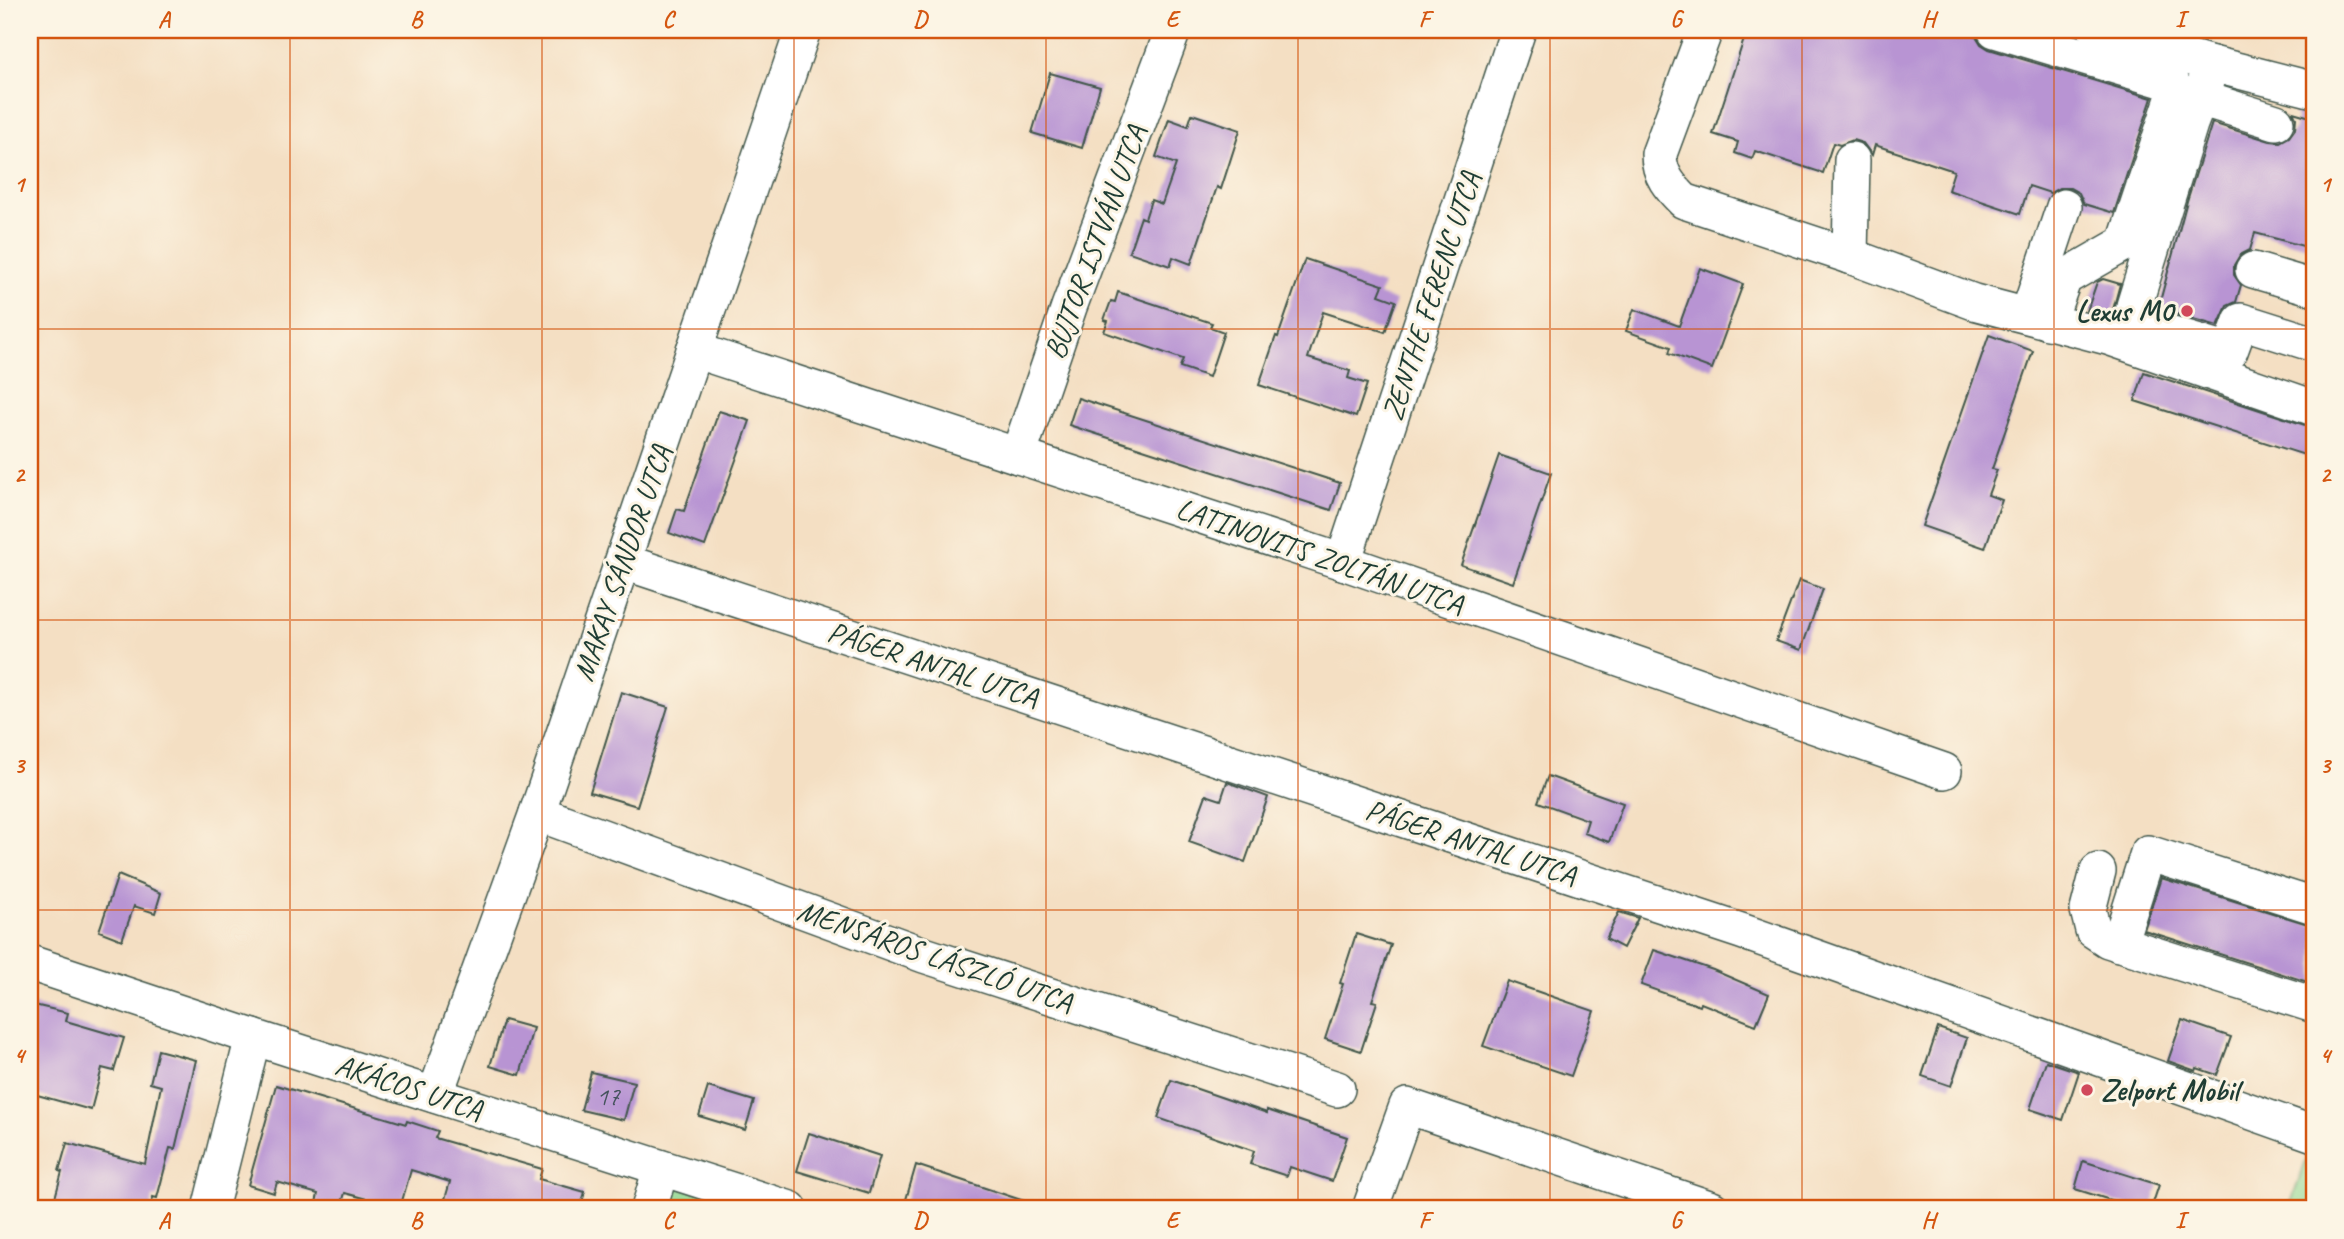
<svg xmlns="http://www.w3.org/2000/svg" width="2344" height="1239" viewBox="0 0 2344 1239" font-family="Caveat,sans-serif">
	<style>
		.green { fill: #90d791; stroke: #588a62; stroke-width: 2 }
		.building { fill: #b894d3 }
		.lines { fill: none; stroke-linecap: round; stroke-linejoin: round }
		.minor-casing { stroke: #3f5549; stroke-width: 38 }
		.minor { stroke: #fff; stroke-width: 35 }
		.grid { fill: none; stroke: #d45610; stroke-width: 2; stroke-opacity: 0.55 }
		.poi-dot { fill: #d1495b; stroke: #fcf5e5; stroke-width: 2.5 }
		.labels { text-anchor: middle; stroke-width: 6; stroke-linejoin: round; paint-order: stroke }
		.number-label { font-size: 26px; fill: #45535c }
		.street-label { font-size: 30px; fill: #1f3d34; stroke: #fcf5e5 }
		.poi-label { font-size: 30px; font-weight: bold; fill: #1f3d34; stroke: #fcf5e5; text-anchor: end }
		.neatline { fill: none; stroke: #d45610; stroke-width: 2.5 }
		.grid-label { font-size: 23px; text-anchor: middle; font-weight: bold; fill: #d45610 }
	</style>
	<rect width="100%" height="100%" fill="#fcf5e5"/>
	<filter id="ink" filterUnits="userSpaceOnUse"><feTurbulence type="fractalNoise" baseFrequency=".0143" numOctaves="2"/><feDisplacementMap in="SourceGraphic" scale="14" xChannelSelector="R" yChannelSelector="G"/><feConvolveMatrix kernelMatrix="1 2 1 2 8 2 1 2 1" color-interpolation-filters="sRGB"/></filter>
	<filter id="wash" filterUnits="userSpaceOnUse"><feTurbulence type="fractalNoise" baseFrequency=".00686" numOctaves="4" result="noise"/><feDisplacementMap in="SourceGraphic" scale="28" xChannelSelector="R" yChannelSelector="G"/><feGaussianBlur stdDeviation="1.57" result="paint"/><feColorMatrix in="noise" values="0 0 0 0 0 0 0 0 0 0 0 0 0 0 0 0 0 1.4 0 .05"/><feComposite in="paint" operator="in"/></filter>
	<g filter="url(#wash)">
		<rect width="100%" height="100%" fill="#f4dfc3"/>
		<g class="green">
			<polygon points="2314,1137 2314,1209 2290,1209 2290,1206"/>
			<polygon points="673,1181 755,1209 664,1209"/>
		</g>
		<g id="blocks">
			<g class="building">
				<polygon points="1747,30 1958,30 1976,36 1981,44 1989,49 2152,98 2114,213 2084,204 2079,193 2070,188 2059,188 2050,193 2029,186 2020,214 1948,190 1954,171 1875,145 1872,155 1863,143 1853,140 1840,145 1833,143 1823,173 1755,151 1752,159 1735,153 1738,142 1713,134"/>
				<polygon points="1050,73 1100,87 1082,148 1032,133"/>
				<polygon points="2293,112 2314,118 2314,249 2255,233 2250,250 2240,255 2234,265 2234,275 2241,285 2236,302 2227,306 2218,326 2158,309 2187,201 2212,123 2270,141 2280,142 2289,137 2295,129 2296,118"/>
				<polygon points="1192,114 1240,130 1221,189 1217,187 1191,264 1173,257 1170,266 1129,252 1141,217 1145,219 1151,200 1162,204 1176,164 1156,157 1169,119 1188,126"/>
				<polygon points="1305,259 1383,285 1379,295 1396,301 1385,332 1323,312 1308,358 1350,371 1348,378 1367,384 1356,417 1259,385 1276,336 1278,337"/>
				<polygon points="1700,268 1743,284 1712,369 1669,353 1671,347 1626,331 1634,309 1679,326"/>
				<polygon points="2103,279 2120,284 2111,317 2087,311 2097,282"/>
				<polygon points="1118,292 1212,323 1210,327 1224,332 1209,377 1180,367 1183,359 1104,332 1108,321 1104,320 1111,301 1115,302"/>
				<polygon points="1989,335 2033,351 1992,469 1997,470 1988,495 2002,500 1985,548 1922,526"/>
				<polygon points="2144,372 2314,428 2314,458 2135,401"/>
				<polygon points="1078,398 1340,483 1331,510 1069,425"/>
				<polygon points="719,411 750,421 705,546 669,533 677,509 684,511"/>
				<polygon points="1499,455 1551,473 1513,583 1461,565"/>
				<polygon points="1799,580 1823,589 1801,650 1776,641"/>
				<polygon points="621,692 668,707 637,806 590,792"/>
				<polygon points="1548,776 1623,803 1609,842 1584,833 1588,820 1538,802"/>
				<polygon points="1227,782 1268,797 1245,862 1189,842 1206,795 1221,800"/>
				<polygon points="118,875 161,893 155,913 134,906 122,940 99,931"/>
				<polygon points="2161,878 2314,926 2314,984 2144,930"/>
				<polygon points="1619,912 1638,918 1623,948 1606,939"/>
				<polygon points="1356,934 1391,945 1372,1001 1377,1002 1361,1051 1325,1039 1343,984 1340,983"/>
				<polygon points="1654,950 1713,970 1769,994 1756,1025 1701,1003 1700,1006 1641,985"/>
				<polygon points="1507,981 1594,1011 1571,1076 1483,1046"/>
				<polygon points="30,1004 68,1013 66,1021 124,1038 114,1071 102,1068 91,1110 30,1093"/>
				<polygon points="504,1020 533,1028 520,1075 490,1066"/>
				<polygon points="2182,1020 2231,1037 2217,1075 2197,1068 2196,1071 2168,1061"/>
				<polygon points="1938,1028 1967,1038 1951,1086 1922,1076"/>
				<polygon points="158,1050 196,1060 175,1149 170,1148 157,1198 153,1197 151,1209 52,1209 62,1172 59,1171 67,1143 145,1164 161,1086 150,1083"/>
				<polygon points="2046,1061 2079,1072 2063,1120 2030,1109"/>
				<polygon points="591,1072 634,1082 624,1120 581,1110"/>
				<polygon points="1171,1080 1267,1113 1267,1110 1347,1137 1332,1181 1290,1167 1287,1176 1250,1164 1254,1151 1158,1118"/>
				<polygon points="276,1085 406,1124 407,1121 438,1131 435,1138 542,1169 539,1179 585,1192 580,1209 480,1209 445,1199 450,1182 411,1170 400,1208 345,1193 340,1209 335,1209 316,1203 318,1194 277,1182 274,1193 248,1185"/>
				<polygon points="708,1087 754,1101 745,1130 699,1116"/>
				<polygon points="809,1133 880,1156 869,1193 797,1171"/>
				<polygon points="2083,1161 2159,1185 2151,1209 2139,1209 2075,1189"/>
				<polygon points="916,1165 1036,1205 1035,1209 925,1209 905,1203"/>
			</g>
		</g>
	</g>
	<g filter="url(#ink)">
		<use href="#blocks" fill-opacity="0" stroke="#3f5549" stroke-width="2"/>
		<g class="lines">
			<g class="minor-casing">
				<g id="minor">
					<path d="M1705 30 1659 154C1659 175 1670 187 1684 201L1850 256 1974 302 2108 337 2314 408"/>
					<polyline points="1995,30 2172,83 2176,90 2125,243 2064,278 2048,322"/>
					<polyline points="2096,30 2212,64"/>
					<polyline points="2200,98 2212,64 2314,90"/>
					<polyline points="2276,122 2200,98 2190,124 2134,306 2132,322 2230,351 2241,321 2314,344"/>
					<polyline points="1850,256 1852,160"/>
					<polyline points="2253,270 2314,288"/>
					<polyline points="2031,306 2064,207"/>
					<polyline points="694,350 1343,562 1944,771"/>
					<polyline points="1018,456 1069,307 1173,30"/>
					<polyline points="624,562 1741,931 2314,1134"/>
					<polyline points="1343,562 1518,30"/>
					<polyline points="537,813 924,955 1337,1089"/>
					<polyline points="2098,871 2088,910 2093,930 2108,940 2314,1005"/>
					<polyline points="2119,944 2148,853 2314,906"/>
					<polyline points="30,963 253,1037 790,1209"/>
					<polyline points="435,1095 537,813 803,30"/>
					<polyline points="210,1209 253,1037"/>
					<polyline points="649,1209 661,1168"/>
					<polyline points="1370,1209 1407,1106 1712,1209"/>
				</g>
			</g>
			<use href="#minor" class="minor"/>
		</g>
	</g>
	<path class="grid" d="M290 30V1209M542 30V1209M794 30V1209M1046 30V1209M1298 30V1209M1550 30V1209M1802 30V1209M2054 30V1209M30 329H2314M30 620H2314M30 910H2314"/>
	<g class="poi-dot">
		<circle cx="2187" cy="311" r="7"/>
		<circle cx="2087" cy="1090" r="7"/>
	</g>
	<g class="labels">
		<g class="number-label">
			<text x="608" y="1105">17</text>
		</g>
		<g class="street-label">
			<text transform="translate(1095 242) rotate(-70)" y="10">BUJTOR ISTVÁN UTCA</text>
			<text transform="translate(1431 296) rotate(-72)" y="10">ZENTHE FERENC UTCA</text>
			<text transform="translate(1320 556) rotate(19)" y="10">LATINOVITS ZOLTÁN UTCA</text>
			<text transform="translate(622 563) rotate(-71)" y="10">MAKAY SÁNDOR UTCA</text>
			<text transform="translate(933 664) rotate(18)" y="10">PÁGER ANTAL UTCA</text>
			<text transform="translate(1471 842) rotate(18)" y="10">PÁGER ANTAL UTCA</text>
			<text transform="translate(935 956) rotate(19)" y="10">MENSÁROS LÁSZLÓ UTCA</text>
			<text transform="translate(409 1087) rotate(18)" y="10">AKÁCOS UTCA</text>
		</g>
		<g class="poi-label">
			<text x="2173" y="321">Lexus M0</text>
			<text x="2101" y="1100" text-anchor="start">Zelport Mobil</text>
		</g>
	</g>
	<rect width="2344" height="1239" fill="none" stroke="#fcf5e5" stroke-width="77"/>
	<rect x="38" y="38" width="2268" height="1162" class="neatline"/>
	<g class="grid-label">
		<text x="164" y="27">A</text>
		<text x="416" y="27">B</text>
		<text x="668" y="27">C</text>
		<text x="920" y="27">D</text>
		<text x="1172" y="27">E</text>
		<text x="1424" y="27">F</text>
		<text x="1676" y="27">G</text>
		<text x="1928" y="27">H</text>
		<text x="2180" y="27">I</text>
		<text x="19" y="192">1</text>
		<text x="2325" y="192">1</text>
		<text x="19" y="482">2</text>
		<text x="2325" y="482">2</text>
		<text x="19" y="773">3</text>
		<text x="2325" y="773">3</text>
		<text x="19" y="1063">4</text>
		<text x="2325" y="1063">4</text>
		<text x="164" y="1228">A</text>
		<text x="416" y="1228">B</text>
		<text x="668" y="1228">C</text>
		<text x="920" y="1228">D</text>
		<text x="1172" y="1228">E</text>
		<text x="1424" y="1228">F</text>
		<text x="1676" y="1228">G</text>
		<text x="1928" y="1228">H</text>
		<text x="2180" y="1228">I</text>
	</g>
</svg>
